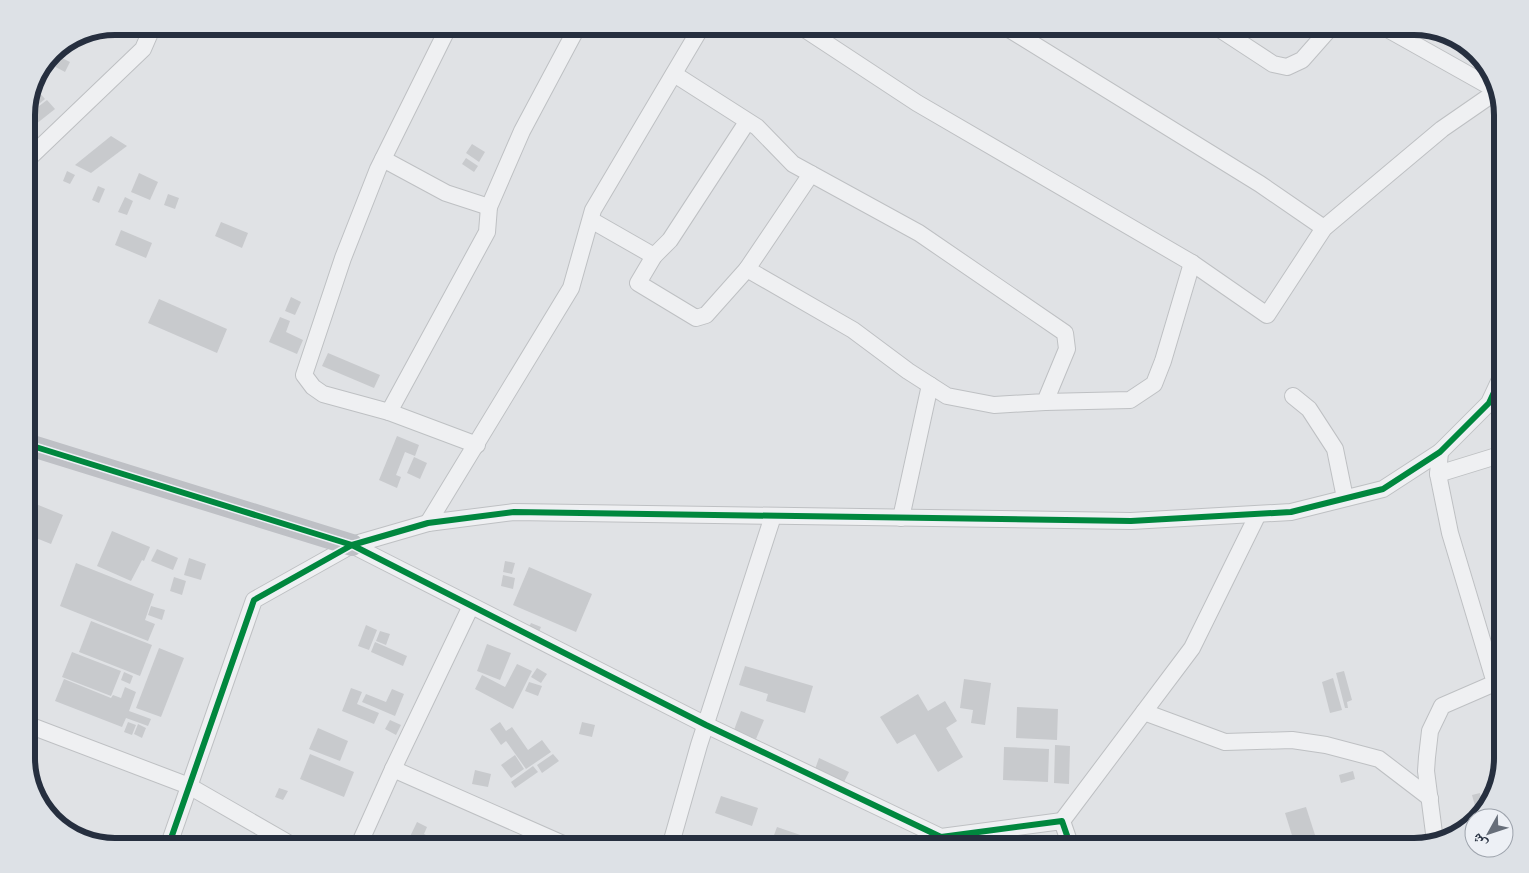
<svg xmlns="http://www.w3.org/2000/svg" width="1529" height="873" viewBox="0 0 1529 873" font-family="Overpass,'Noto Naskh Arabic',sans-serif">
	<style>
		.building { fill: #c8cacd }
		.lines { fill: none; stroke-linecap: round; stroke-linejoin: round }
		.street-casing { stroke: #bec0c3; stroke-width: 18 }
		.street { stroke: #eff0f2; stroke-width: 16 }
		.secondary { stroke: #bec0c5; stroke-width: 22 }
		.cycleway-casing { stroke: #edf0f5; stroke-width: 9 }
		.cycleway { stroke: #00873e; stroke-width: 6 }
		.rim { fill: none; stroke: #262f3f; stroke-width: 6 }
	</style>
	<rect width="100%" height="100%" fill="#e0e2e5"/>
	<g class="building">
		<polygon points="52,53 70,62 65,72 48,63"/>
		<polygon points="39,92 45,99 28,113 26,110 32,97"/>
		<polygon points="47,100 55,109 26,132 26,116"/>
		<polygon points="111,136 127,146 91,173 75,165"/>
		<polygon points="472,144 485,152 479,162 466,153"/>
		<polygon points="466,158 478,166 474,172 462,164"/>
		<polygon points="67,171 75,175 70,184 63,181"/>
		<polygon points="139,173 158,182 150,200 131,192"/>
		<polygon points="98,186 105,189 99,203 92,200"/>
		<polygon points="168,194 179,198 175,209 164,205"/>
		<polygon points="125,197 133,201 127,215 118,212"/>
		<polygon points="221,222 248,233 242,248 215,236"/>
		<polygon points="121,230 152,243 146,258 115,245"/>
		<polygon points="291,297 301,302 295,315 285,311"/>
		<polygon points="159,299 227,329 217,353 148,323"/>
		<polygon points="280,317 290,321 286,332 303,340 297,354 269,342"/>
		<polygon points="328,353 380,375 374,388 322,366"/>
		<polygon points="397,436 419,445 415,456 405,452 396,475 401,477 397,488 379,480"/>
		<polygon points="414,457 427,463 420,479 407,473"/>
		<polygon points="26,500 63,515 51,544 26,534"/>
		<polygon points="112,531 150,547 144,561 142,560 131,581 97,566"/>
		<polygon points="157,549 178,558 173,570 151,561"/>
		<polygon points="189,558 206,564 201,580 184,575"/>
		<polygon points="505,561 515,563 512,574 503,572"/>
		<polygon points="76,563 154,594 145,620 155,624 148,641 60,606"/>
		<polygon points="529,567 592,594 576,632 513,605"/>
		<polygon points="503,575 515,578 513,589 501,586"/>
		<polygon points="174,577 186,581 182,595 170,591"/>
		<polygon points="151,606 165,610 162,620 148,615"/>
		<polygon points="91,621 152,645 140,676 79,652"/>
		<polygon points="531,623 541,627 537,636 527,631"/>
		<polygon points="366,625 377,630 369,650 358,646"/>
		<polygon points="380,631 390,634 386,645 376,641"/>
		<polygon points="375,642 407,656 403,666 371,652"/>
		<polygon points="487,644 511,653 500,680 477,671"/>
		<polygon points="159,648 184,658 161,717 136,708"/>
		<polygon points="72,652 121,671 111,696 62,677"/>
		<polygon points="517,664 532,671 513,709 475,689 482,675 505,687"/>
		<polygon points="745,666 813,686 805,713 766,701 768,694 739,685"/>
		<polygon points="537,668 547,674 541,683 531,677"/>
		<polygon points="1344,671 1352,700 1347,702 1348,708 1345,708 1336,673"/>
		<polygon points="124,672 133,676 130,684 121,680"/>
		<polygon points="26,676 33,678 27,696 26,696"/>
		<polygon points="1333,678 1342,710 1330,713 1322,682"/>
		<polygon points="64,679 111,698 113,695 121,698 125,687 136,692 129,711 151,719 148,726 126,718 122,727 55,701"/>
		<polygon points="964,679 991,683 985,725 971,723 973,710 960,708"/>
		<polygon points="529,682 542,686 538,696 525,691"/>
		<polygon points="351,688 362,692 357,704 379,713 374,724 342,711"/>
		<polygon points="392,689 404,694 395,716 362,702 366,694 386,702"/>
		<polygon points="918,694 928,711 945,701 957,721 946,728 963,757 938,772 915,734 897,744 880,717"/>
		<polygon points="1017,707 1058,709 1057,740 1016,738"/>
		<polygon points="741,711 764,720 756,739 734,730"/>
		<polygon points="390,720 401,725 396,735 385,729"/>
		<polygon points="128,722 136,725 132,735 124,732"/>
		<polygon points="500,722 506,731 512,727 528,750 542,740 551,752 526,769 506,741 501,745 490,729"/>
		<polygon points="582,722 595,725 592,737 579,734"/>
		<polygon points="138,724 146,728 142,738 134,734"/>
		<polygon points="318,728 348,741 340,761 309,749"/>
		<polygon points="1055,745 1070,746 1069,784 1054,783"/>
		<polygon points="1004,747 1049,749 1048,782 1003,780"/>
		<polygon points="310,754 354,772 344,797 300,779"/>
		<polygon points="553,754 559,761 542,773 537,765"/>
		<polygon points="1503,754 1503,758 1499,771 1496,755"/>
		<polygon points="515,755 524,769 511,778 501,765"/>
		<polygon points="819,758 849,772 842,786 814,772"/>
		<polygon points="533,766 538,772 515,788 511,782"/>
		<polygon points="475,770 491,774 488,787 472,784"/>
		<polygon points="1353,771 1355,779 1341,783 1339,775"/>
		<polygon points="279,788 288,791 283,800 275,797"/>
		<polygon points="1480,793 1482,804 1475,806 1472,795"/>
		<polygon points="721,796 758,808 752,826 715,813"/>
		<polygon points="1306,807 1316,838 1295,845 1285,813"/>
		<polygon points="1483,808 1483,810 1477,816 1475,810"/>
		<polygon points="417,822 427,827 424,834 449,847 405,847"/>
		<polygon points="777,827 812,839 809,847 770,846"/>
	</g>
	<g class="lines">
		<g class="street-casing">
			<g id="street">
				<polyline points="449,26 378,169 343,258 304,375 313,387 323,394 389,412 487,232 489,207 522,131 578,26"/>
				<polyline points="800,26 917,103 1192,263 1267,315 1324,228 1442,129 1497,91"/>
				<polyline points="1004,26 1260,184 1324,228"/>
				<polyline points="1215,26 1273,64 1287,67 1302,60 1332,26"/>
				<polyline points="1382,26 1496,90"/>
				<polyline points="674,74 757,127 793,164 919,233 1065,333 1067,349 1045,402 994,405 947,396 908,371 853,330 747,269"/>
				<polyline points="747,122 670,240 654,256 638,283 696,318 706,315 747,269 811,174"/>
				<polyline points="383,159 446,193 489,207"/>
				<polyline points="26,161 143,49 153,26"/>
				<polyline points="591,220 654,256"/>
				<polyline points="1293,396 1309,409 1335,449 1345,498"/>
				<polyline points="1045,402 1130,400 1154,384 1163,361 1192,263"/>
				<polyline points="389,412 477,445"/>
				<polyline points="1438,474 1503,454"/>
				<polyline points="901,518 930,385"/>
				<polyline points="428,523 571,288 593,210 702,26"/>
				<polyline points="352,545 706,725 941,837 1062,821 1071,847"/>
				<polyline points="1144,712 1225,742 1292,740 1326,745 1379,759 1430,798"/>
				<polyline points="26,724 189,786 295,847"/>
				<polyline points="393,769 570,847"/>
				<polyline points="1062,821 1192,648 1258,514"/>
				<polyline points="1435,841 1426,771 1427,757 1430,731 1442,706 1495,683 1450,533 1438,474 1440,452"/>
				<polyline points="168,847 254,600 352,545 428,523 514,512 1131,521 1291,512 1383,489 1440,452 1489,403 1503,373"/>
				<polyline points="358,847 393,769 471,606"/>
				<polyline points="670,847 699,745 773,516"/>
			</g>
		</g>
		<use href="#street" class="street"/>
		<polyline class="secondary" points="26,444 352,545"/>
		<g class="cycleway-casing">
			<g id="cycleway">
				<polyline points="26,444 352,545 706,725 941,837 1062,821 1071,847"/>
				<polyline points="168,847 254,600 352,545 428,523 514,512 1131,521 1291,512 1383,489 1440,452 1489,403 1503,373"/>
			</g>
		</g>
		<use href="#cycleway" class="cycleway"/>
	</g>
	<path d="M0 0H1529V873H0ZM115 35H1414A80 80 0 0 1 1494 115V758A80 80 0 0 1 1414 838H115A80 80 0 0 1 35 758V115A80 80 0 0 1 115 35Z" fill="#dde1e6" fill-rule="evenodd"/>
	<path class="rim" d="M115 35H1414A80 80 0 0 1 1494 115V758A80 80 0 0 1 1414 838H115A80 80 0 0 1 35 758V115A80 80 0 0 1 115 35Z"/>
	<g transform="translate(1489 833) rotate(230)"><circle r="24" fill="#edf0f5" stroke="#9da3ac"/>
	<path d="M0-4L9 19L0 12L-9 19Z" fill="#676e79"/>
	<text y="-8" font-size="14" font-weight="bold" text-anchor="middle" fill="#262f3f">ش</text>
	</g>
</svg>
